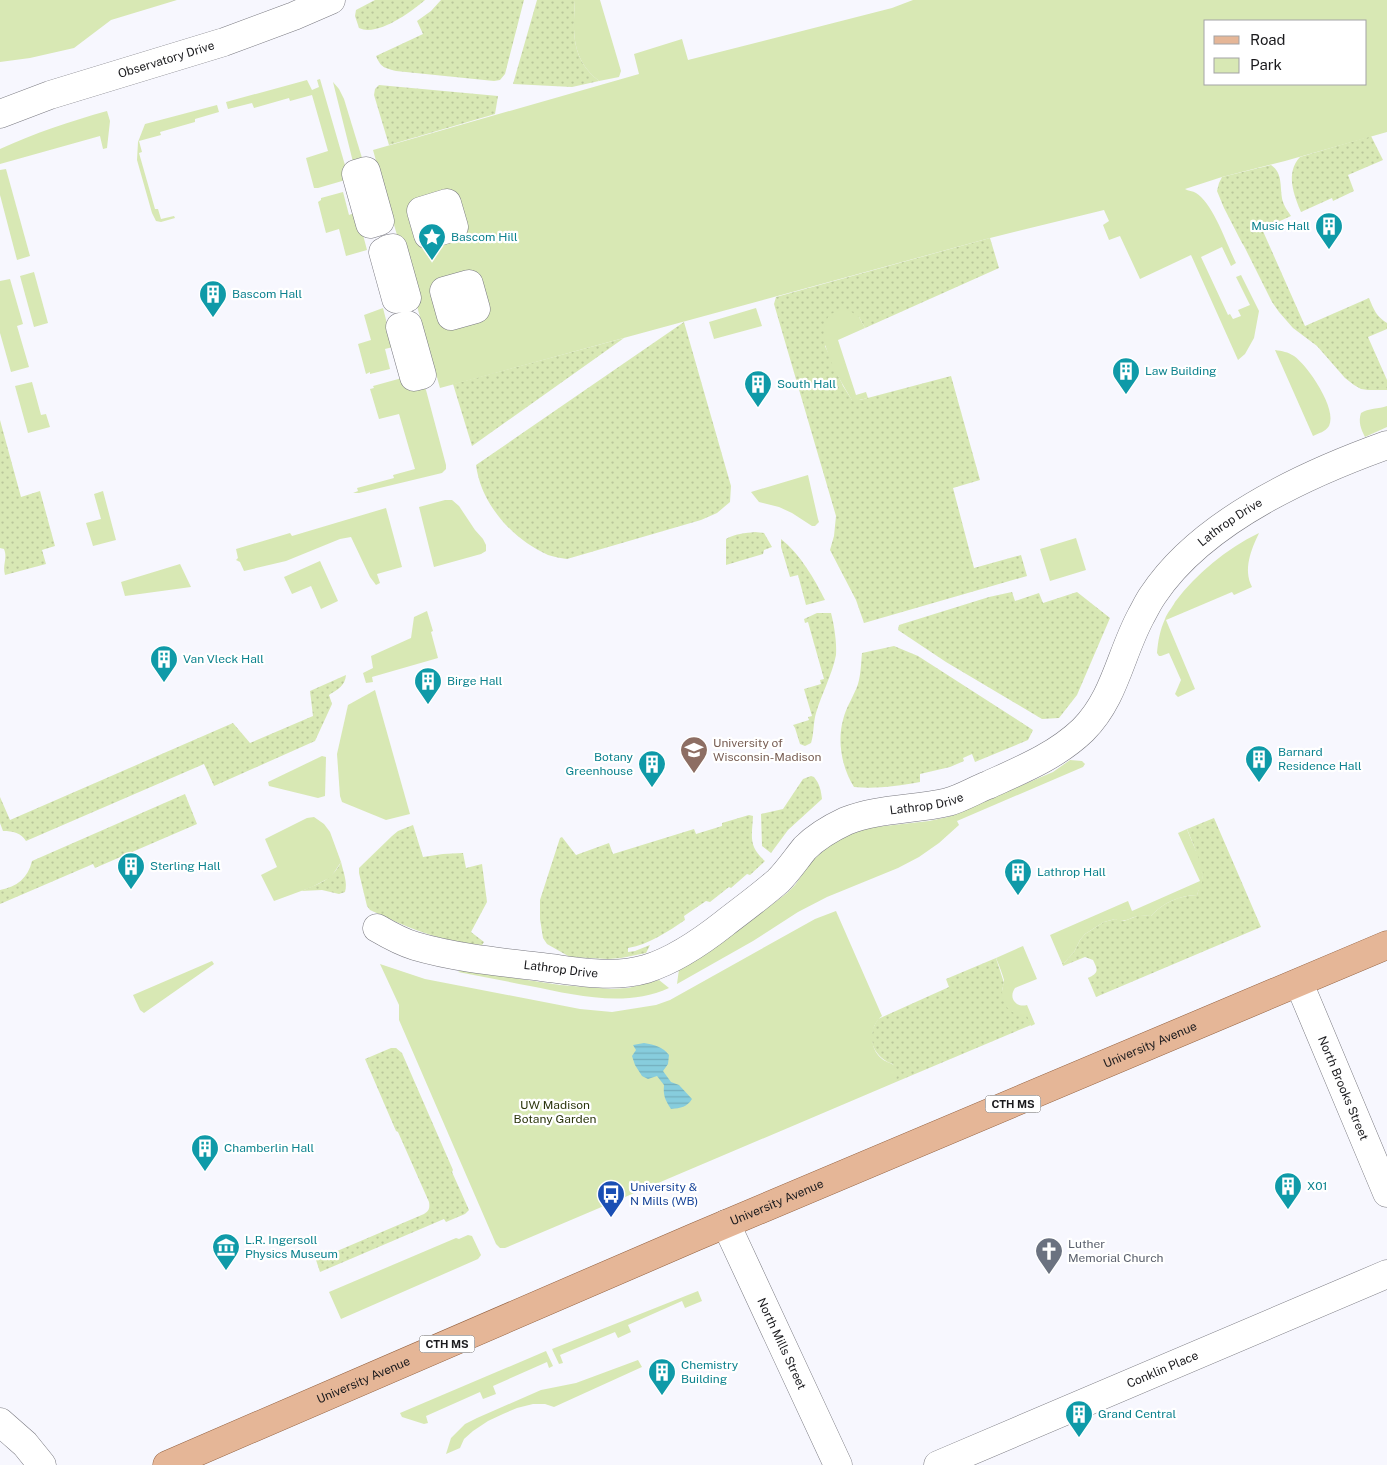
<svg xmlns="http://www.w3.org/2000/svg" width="1387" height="1465" viewBox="0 0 1387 1465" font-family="'Public Sans',sans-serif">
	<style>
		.grass { fill: url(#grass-dots) }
		.green { fill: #d8e8b4; fill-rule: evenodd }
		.water { fill: url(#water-rules) }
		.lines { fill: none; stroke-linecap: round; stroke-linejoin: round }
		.minor-casing { stroke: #797980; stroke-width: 29 }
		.major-casing { stroke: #92603f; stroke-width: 29 }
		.minor { stroke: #fff; stroke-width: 28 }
		.major { stroke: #e5b697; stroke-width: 28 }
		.labels { text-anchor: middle; stroke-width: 4.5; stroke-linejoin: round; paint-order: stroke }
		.shield { fill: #fff; stroke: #5f5f61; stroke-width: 1 }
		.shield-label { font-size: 11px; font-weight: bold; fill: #1a1a1d }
		.street-label { font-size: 12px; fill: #1a1a1d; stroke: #fff }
		.culture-label { font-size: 12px; fill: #0d838f; stroke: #fff; text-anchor: start }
		.education-label { font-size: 12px; fill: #785e54; stroke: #fff; text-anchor: start }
		.park-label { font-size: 12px; fill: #2c360d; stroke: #fff }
		.transit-label { font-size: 12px; fill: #164399; stroke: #fff; text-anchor: start }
		.worship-label { font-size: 12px; fill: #5b616d; stroke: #fff; text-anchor: start }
	</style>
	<defs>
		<pattern id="grass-dots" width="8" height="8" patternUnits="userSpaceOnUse" patternTransform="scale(1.25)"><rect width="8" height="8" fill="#d8e8b4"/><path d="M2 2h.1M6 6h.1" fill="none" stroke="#b9c69a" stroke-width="1.8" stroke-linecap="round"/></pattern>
		<pattern id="water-rules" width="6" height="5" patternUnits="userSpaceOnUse" patternTransform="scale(1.25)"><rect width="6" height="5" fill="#87cddd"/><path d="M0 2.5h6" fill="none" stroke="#74afbd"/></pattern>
	</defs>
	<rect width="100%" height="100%" fill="#f7f7fe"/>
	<g class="grass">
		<path d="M375 0H425C411 12 377 37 359 28L355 16 356 10Z"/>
		<path d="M441 0H524L505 74 500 80 494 81 396 71C385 68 381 68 376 56L423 34 417 21 431 11Z"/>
		<path d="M537 0H575C573 33 571 59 599 81L572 87 513 84Z"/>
		<polygon points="379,85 498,96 495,114 389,145 374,95 375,89"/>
		<path d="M1371 136 1383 160 1348 175 1354 191 1333 201 1332 198 1301 212C1294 195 1285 173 1300 157Z"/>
		<path d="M1271 165C1284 174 1279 188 1283 202 1285 208 1288 211 1291 216L1262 229 1305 326 1369 298C1374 310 1376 316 1387 323V329L1368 337 1387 380V390H1368L1361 389 1354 385 1345 378 1317 346 1293 328 1279 312 1272 302 1244 246 1242 243 1224 208 1217 191 1219 183 1222 177Z"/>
		<polygon points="990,238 999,268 865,328 859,317 825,346 843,386 852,400 860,400 951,376 980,480 953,488 974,568 1021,555 1027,576 864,623 856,600 830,550 834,536 836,516 774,304 776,297"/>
		<path d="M684 322 731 486 730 502 717 513 701 520 567 559C561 558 554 557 548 555 512 539 481 504 476 465Z"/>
		<polygon points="624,338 472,446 453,384"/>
		<path d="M0 420 21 497 40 491 55 546 42 550 46 564 5 575C2 564 8 559 4 549L0 548Z"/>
		<path d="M755 532 764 533 772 547 764 550 763 554 726 565V539C734 534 746 533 755 532Z"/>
		<path d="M781 539C800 554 814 578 825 600L806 605 798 575 790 577 781 547Z"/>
		<polygon points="1012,592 1015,601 1039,593 1043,603 1077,592 1110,618 1077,695 1059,718 1042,719 946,662 898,630 899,625 989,597"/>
		<path d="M817 613H831C834 624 837 643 836 655 832 675 822 693 816 713 813 723 814 734 811 743L805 746 800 744 795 728 793 725 809 720 808 717 812 716 804 689 821 684 820 680 824 679 808 622 805 623 804 619Z"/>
		<path d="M894 646 918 656 1033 730 1028 740 975 762 972 754 963 758 964 761 950 767 920 774V782C897 786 877 789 854 787 842 768 837 742 843 720 846 707 854 696 858 684 861 674 861 663 862 653Z"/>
		<path d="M346 675C345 686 338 689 329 695L332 704 315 741 214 786 204 764 26 841C21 833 13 831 3 831L0 823V797L10 820 233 723 250 743 313 716 310 691Z"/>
		<path d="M811 776 814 777C820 784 821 791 822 799L788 830 771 853 762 846 761 814 783 809 803 779Z"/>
		<path d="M185 794 197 824 95 868 93 864 0 904V890C17 887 28 878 32 861Z"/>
		<path d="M749 815 753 816C752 837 748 846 765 861L750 875 747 874 731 888 729 887 710 902 706 901 684 916 685 920C667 932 650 944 628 948V952L635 951 650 945 646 953 621 958 608 959 570 957 547 944 543 938 540 919V900L560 838 562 837 576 855 609 843 613 854 694 829 696 834 722 826V823Z"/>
		<path d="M1214 818 1261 927 1096 997 1088 978C1099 973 1098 970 1093 960L1085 957 1063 966 1062 963H1064L1074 952 1080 940 1085 934 1104 922 1115 919 1124 921 1140 915 1151 916C1164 902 1178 896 1197 895L1203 876 1194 846 1187 829Z"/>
		<path d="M413 825 423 857 443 854 463 853 466 868 482 864 487 902 471 932 484 942 482 945C439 941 408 928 370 910L367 906 359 873V868L392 836 398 831Z"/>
		<path d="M341 862C343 871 348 883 345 892L339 894 322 890 301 891C319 884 332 880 341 862Z"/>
		<path d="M996 958 1004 983 1002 990 1025 1016H1028L1031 1025 896 1082V1076L893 1064C881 1061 870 1048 872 1035 872 1029 875 1024 878 1019L949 987 946 979Z"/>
		<path d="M391 1048H396L402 1053 453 1170 452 1172 469 1210 465 1214 446 1222 444 1219 320 1272 316 1260 424 1214C429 1211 430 1208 429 1202L398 1132 396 1131 365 1059Z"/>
	</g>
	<g class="green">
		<polygon points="0,0 177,0 111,20 74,48 30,58 0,62"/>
		<path d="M575 0H600L621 71 619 77 599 81C571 59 573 33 575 0Z"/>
		<path d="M913 0H1387V132L1285 161 1222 177 1185 189C1188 191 1193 191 1196 193 1213 203 1227 245 1236 263L1231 266 1222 247 1201 257 1228 315 1230 314 1233 319 1241 316 1238 310 1250 305 1236 277 1241 275 1259 311 1254 338 1245 354 1238 360 1191 255 1140 279 1120 236 1109 240 1103 225 1109 221 1104 210 990 238 440 388 373 150 639 74 634 54 682 39 688 60 892 8ZM1206 21H1366V84H1206Z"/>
		<polygon points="320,79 349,179 318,188 314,188 306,158 328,151 312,95 290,101 289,98 254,108 252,103 228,109 226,102 307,80 312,90 319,87 317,80"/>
		<polygon points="333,82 339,89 344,99 366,171 356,174"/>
		<polygon points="217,105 219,112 195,119 195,122 160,132 161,135 139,141 142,152 139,153 155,209 158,209 161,219 174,216 175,218 161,222 156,221 152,213 137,160 138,142 145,124"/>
		<path d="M107 111 110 121 107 148 103 149 100 136 0 164V149C35 133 71 121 107 111Z"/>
		<polygon points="6,169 30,256 17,260 0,195 0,170"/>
		<polygon points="343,192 349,215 357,212 367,250 346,256 339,229 326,233 318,202 321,200 321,198"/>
		<polygon points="34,272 48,323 34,327 20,276"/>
		<polygon points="10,279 23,324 17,326 29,367 11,372 0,333 0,281"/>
		<polygon points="383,308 393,347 385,349 390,369 370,374 370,372 366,374 358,344 371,340 364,315"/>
		<polygon points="756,308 762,326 714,339 709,322"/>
		<path d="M847 309 859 317 865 328 838 340 856 395 866 392 868 398 859 400H852C841 381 812 337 829 316 834 311 841 310 847 309Z"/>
		<path d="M1275 350C1282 351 1288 352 1294 356 1307 365 1338 409 1329 426 1325 432 1319 433 1313 436Z"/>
		<polygon points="422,375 446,465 446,469 442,473 359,493 353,493 358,491 357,488 394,478 393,475 415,469 399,414 379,419 370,389 374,388 373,386 402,378"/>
		<polygon points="32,382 41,415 46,414 50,427 28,433 15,386"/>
		<path d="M1387 406V427L1365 437C1361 429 1358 422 1361 413 1368 408 1379 409 1387 406Z"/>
		<polygon points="808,475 818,519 819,522 815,526 812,526 792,513 779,507 759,502 751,492"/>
		<polygon points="103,491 116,540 93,546 86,523 101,519 94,494"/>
		<polygon points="445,500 452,500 459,506 475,530 483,539 486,545 486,551 481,554 434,567 419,507"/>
		<polygon points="386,508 402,567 377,574 380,583 376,585 370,577 351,537 340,539 286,561 244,571 240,562 236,560 238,558 236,549 290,533 292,536"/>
		<path d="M1259 533C1251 550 1243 569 1252 587L1234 595 1232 592 1166 620 1195 689 1178 697 1175 694 1181 680 1169 653 1161 656H1159L1157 653C1158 641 1160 630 1165 619 1167 613 1172 608 1175 602 1197 573 1226 549 1259 533Z"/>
		<polygon points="1076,538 1086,570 1050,581 1040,549"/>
		<polygon points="320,561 338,601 321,609 311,586 292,594 284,577"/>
		<polygon points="180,564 191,587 125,596 121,582"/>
		<polygon points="427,611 433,631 431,632 438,658 372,677 373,682 366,683 363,673 373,668 371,656 411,638 414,617"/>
		<polygon points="375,690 410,814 386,820 342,802 340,796 337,754 348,705"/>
		<polygon points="322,756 326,757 325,796 318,798 269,786 268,782"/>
		<polygon points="1070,760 1082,761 1085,764 1083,767 957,821 959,825 939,843 919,857 898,868 827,897 798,912 753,941 677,984 679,969 739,930 787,893 795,885 811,862 830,845 844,836 867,828 929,821 948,817 1053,772"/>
		<polygon points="314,817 324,824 330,832 341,862 331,877 312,887 274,901 261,875 277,867 265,839 307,818"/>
		<path d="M1187 829C1191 840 1203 865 1203 875 1203 882 1199 889 1197 895 1178 896 1164 902 1151 916 1147 916 1142 915 1139 916 1130 917 1124 924 1115 919L1104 922 1085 934 1080 940 1074 952 1064 963H1062L1050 935 1128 901 1132 911 1200 881 1178 833Z"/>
		<path d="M836 911 882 1016C869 1026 869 1048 881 1058 889 1065 894 1061 898 1072L896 1079V1082L505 1248H500L496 1244 399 1020V1005L380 964 425 979 580 1009 612 1012 656 1005 670 1000 815 919Z"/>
		<path d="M1023 946 1037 979 1015 988C1008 998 1016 1008 1027 1005L1035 1024 1031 1026 1027 1016C1013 1016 1002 1007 1002 992 1002 988 1004 984 1004 980 1002 973 999 965 996 958Z"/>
		<polygon points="212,961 214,964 144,1013 140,1010 133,995"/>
		<path d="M462 970 560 985 611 989 628 988 659 980 669 988C625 1008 575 995 530 986 506 981 482 977 458 972Z"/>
		<polygon points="468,1235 472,1236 481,1255 478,1259 341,1319 329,1292 456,1238 459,1239"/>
		<polygon points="698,1291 702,1301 685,1308 682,1301 628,1325 631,1332 618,1338 615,1332 560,1355 563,1363 559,1364 552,1349"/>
		<polygon points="546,1351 553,1366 549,1368 547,1362 493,1386 496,1394 483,1399 480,1392 426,1416 428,1423 424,1424 402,1417 400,1413"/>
		<polygon points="638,1360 642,1367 554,1407 545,1404 533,1404 517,1408 503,1414 488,1421 473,1431 464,1439 460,1448 446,1454 451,1438 465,1424 477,1418 541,1390 576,1383"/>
	</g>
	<path class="water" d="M644 1043C655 1045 663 1047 669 1055L668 1064 663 1071 671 1082 679 1085 692 1099C687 1107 681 1108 671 1109 665 1100 663 1095 664 1085L657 1076 648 1079 642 1076 635 1065 632 1056 636 1050 633 1045Z"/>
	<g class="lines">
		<g class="minor-casing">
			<g id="minor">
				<path id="s1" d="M0 114 50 95 224 42 294 16 331 0"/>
				<polygon points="366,171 380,221 370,224 356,174"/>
				<polygon points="447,203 454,227 428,235 421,211"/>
				<polygon points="393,248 407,298 402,299 401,297 396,299 383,252 388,251 388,249"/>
				<polygon points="469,284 476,309 451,316 444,291"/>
				<polygon points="408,325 422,375 414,377 400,327"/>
				<path id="s2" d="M377 928C389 935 401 942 415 946 456 958 500 962 542 967 576 971 612 979 646 969 675 960 701 942 725 923 743 909 761 896 778 881 788 871 796 859 805 848 817 836 831 828 846 821 878 808 915 810 948 802 962 798 975 790 988 785 1021 770 1056 756 1083 730 1115 698 1120 655 1141 616 1145 609 1148 602 1153 595 1202 521 1306 474 1387 445"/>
				<path id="s3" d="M1299 983 1387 1193"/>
				<path id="s4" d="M726 1224 838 1465"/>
				<polyline points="0,1422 25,1444 42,1465"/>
				<path id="s5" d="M938 1465 1387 1274"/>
			</g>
		</g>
		<g class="major-casing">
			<g id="major">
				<path id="s6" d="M167 1465 695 1237 1387 945"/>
			</g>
		</g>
		<use href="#minor" class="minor"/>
		<use href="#major" class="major"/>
	</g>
	<defs>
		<g id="building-pin" transform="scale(1.4375)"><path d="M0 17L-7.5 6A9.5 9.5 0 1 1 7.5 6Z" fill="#0f9aa8" stroke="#fff"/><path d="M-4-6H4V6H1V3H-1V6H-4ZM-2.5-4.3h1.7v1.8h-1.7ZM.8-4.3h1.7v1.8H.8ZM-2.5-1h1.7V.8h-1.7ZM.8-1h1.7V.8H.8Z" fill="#fff"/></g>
		<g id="sight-pin" transform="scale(1.4375)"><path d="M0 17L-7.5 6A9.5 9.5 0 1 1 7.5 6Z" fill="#0f9aa8" stroke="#fff"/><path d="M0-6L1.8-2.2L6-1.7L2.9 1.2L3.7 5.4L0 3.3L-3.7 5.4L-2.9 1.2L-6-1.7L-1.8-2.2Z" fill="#fff"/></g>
		<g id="university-pin" transform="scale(1.4375)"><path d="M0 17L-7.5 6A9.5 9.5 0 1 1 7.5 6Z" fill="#8d6e63" stroke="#fff"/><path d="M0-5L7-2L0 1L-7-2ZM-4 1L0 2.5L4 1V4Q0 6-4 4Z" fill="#fff"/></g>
		<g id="bus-pin" transform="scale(1.4375)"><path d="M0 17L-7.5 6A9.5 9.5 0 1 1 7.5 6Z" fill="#1a4fb4" stroke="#fff"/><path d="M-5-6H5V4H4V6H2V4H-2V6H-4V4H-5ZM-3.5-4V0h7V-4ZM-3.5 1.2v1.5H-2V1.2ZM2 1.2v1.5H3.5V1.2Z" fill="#fff"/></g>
		<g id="museum-pin" transform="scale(1.4375)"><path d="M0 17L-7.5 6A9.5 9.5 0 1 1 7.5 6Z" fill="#0f9aa8" stroke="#fff"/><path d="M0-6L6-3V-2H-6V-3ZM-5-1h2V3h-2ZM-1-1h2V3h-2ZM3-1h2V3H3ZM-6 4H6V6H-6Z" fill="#fff"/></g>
		<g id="church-pin" transform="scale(1.4375)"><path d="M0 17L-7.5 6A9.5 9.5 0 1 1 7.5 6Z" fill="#6b7280" stroke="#fff"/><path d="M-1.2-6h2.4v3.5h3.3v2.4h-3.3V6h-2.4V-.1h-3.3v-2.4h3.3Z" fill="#fff"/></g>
	</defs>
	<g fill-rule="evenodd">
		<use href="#building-pin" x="1329" y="226"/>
		<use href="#sight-pin" x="432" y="237"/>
		<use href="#building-pin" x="213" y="294"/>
		<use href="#building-pin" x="1126" y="371"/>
		<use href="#building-pin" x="758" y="384"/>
		<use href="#building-pin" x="164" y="659"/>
		<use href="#building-pin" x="428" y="681"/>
		<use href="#university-pin" x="694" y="750"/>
		<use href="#building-pin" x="1259" y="759"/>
		<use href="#building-pin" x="652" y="764"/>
		<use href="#building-pin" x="131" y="866"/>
		<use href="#building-pin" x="1018" y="872"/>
		<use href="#building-pin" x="205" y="1148"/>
		<use href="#building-pin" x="1288" y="1186"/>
		<use href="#bus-pin" x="611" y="1194"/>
		<use href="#museum-pin" x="226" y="1247"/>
		<use href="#church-pin" x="1049" y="1251"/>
		<use href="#building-pin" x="662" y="1372"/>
		<use href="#building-pin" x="1079" y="1414"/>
	</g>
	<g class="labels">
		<g class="shield">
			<rect x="985.5" y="1095.5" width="55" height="17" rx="4"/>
			<rect x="419.5" y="1335.5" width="55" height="17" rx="4"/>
		</g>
		<g class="shield-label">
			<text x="1013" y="1108">CTH MS</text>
			<text x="447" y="1348">CTH MS</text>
		</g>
		<g class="street-label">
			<text dy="4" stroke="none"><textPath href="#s1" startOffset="175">Observatory Drive</textPath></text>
			<text dy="4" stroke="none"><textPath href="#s2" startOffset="1045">Lathrop Drive</textPath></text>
			<text dy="4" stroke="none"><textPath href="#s2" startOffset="610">Lathrop Drive</textPath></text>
			<text dy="4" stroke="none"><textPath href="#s2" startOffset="190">Lathrop Drive</textPath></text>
			<text dy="4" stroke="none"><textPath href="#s6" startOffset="1069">University Avenue</textPath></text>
			<text dy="4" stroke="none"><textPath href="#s3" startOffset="114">North Brooks Street</textPath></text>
			<text dy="4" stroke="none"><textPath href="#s6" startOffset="664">University Avenue</textPath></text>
			<text dy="4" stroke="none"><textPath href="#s4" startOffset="132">North Mills Street</textPath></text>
			<text dy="4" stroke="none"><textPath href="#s5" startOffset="244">Conklin Place</textPath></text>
			<text dy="4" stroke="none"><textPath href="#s6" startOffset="214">University Avenue</textPath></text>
		</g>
		<g class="culture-label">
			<text x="1310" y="230" text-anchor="end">Music Hall</text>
			<text x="451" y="241">Bascom Hill</text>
			<text x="232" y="298">Bascom Hall</text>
			<text x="1145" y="375">Law Building</text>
			<text x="777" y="388">South Hall</text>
			<text x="183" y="663">Van Vleck Hall</text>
			<text x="447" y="685">Birge Hall</text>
			<text x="1278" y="756">Barnard<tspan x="1278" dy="14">Residence Hall</tspan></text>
			<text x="633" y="761" text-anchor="end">Botany<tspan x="633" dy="14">Greenhouse</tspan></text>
			<text x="150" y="870">Sterling Hall</text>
			<text x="1037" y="876">Lathrop Hall</text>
			<text x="224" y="1152">Chamberlin Hall</text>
			<text x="1307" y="1190">X01</text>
			<text x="245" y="1244">L.R. Ingersoll<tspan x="245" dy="14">Physics Museum</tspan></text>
			<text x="681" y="1369">Chemistry<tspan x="681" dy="14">Building</tspan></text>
			<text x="1098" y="1418">Grand Central</text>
		</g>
		<g class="education-label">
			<text x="713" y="747">University of<tspan x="713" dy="14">Wisconsin-Madison</tspan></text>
		</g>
		<g class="park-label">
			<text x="555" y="1109">UW Madison<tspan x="555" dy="14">Botany Garden</tspan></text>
		</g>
		<g class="transit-label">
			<text x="630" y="1191">University &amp;<tspan x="630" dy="14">N Mills (WB)</tspan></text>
		</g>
		<g class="worship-label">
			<text x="1068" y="1248">Luther<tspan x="1068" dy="14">Memorial Church</tspan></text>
		</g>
	</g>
	<rect x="1204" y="20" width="162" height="65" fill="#ffffff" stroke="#a3a3a5"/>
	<rect x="1214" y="36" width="25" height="8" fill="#e5b697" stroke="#a3a3a5"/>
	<text x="1250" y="45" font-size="15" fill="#1a1a1d">Road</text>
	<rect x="1214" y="58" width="25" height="15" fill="#d8e8b4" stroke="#a3a3a5"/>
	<text x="1250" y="70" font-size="15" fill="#1a1a1d">Park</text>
</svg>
